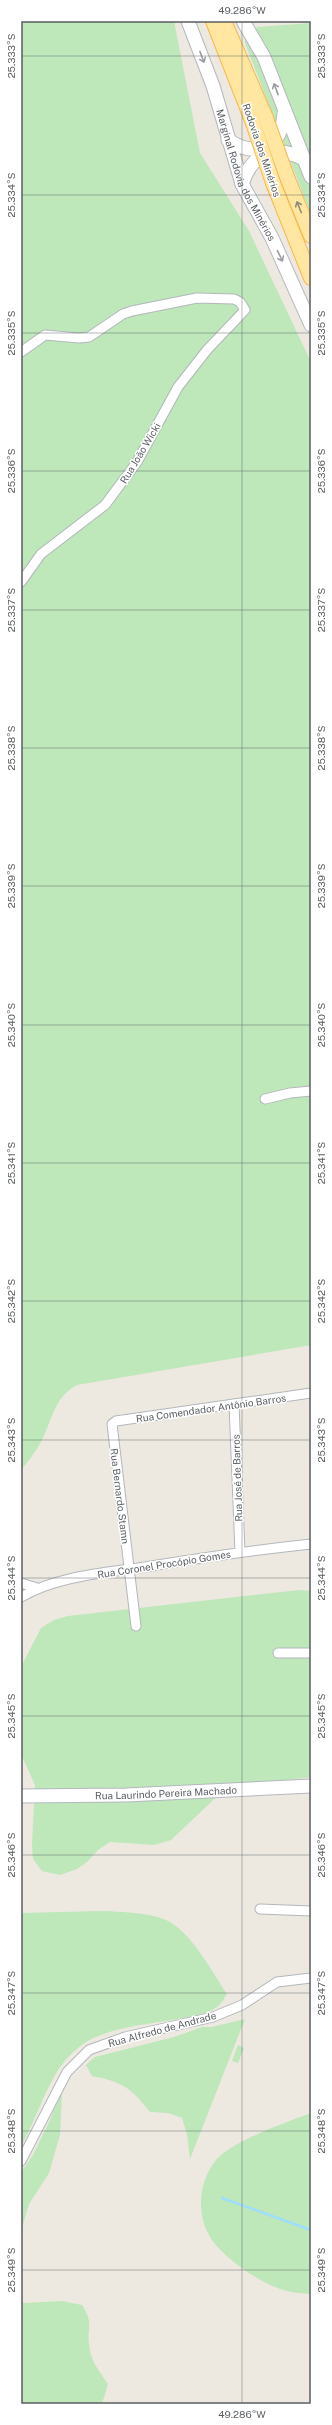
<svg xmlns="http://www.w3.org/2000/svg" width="332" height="2425" viewBox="0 0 332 2425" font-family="'Public Sans',sans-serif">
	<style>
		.green { fill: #bee7ba }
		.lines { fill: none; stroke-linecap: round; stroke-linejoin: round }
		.stream { stroke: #9ddeff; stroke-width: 2.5 }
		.street-casing { stroke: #b3b7bc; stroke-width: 11 }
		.secondary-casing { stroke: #b4b8be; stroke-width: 15 }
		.primary-casing { stroke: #f9b84c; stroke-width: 16 }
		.street { stroke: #fff; stroke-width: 9 }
		.secondary { stroke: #fff; stroke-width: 13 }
		.primary { stroke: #ffe7a2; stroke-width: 14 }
		.primary-bridge-casing { stroke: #f9b84c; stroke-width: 16; stroke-linecap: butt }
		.primary-bridge { stroke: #ffe7a2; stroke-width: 14 }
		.oneway { stroke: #9b9ea1 }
		.oneway2 { stroke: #938e78 }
		.ticks { fill: none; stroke: #595e62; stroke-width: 1; stroke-opacity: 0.45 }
		.labels { text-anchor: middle; stroke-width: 3; stroke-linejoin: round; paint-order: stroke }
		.street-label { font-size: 10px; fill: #595e62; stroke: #fff }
		.neatline { fill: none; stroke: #595e62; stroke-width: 1.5 }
		.ticks-label { font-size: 10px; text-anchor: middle; fill: #595e62 }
	</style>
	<rect width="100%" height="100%" fill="#ede9e0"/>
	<g class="green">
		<path d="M21 21H174L200 153 249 231 311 362V1345L77 1385C52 1398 52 1425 38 1447 33 1455 27 1463 21 1470Z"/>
		<polygon points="311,23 311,215 245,43 246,33 258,27"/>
		<polygon points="299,1590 311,1591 311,1777 227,1787 171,1840 154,1845 110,1842 98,1850 87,1862 77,1869 60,1875 42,1871 33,1859 32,1845 35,1785 21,1754 21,1667 41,1628 54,1620 68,1616"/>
		<path d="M101 1911C123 1912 146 1912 166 1920 190 1930 212 1972 227 1994 224 1998 222 2003 218 2006 205 2017 188 2017 172 2020 143 2025 103 2028 79 2047 48 2071 40 2114 21 2146V1913Z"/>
		<path d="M245 2019 190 2159 187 2134 182 2118 168 2113 150 2112C131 2088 123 2082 92 2076L86 2065 95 2057 174 2037 202 2027H212Z"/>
		<polygon points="238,2045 244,2048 238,2063 232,2061"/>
		<polygon points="62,2090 60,2135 49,2173 29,2204 21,2231 21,2172 33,2155 50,2120"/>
		<path d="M311 2113V2294C303 2293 294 2293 287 2291 262 2285 221 2257 209 2235 196 2212 199 2181 216 2160 232 2141 287 2122 311 2113Z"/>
		<path d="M21 2301 24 2303 62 2301 82 2305C94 2324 87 2325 89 2344 90 2360 99 2371 108 2384L102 2404H21Z"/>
	</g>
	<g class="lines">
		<polyline class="stream" points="222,2198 311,2230"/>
		<g class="street-casing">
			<g id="street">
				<polyline points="21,352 45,335 79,338 89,337 123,314 132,311 197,298 234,299 240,302 245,310 207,350 178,387 137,462 105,505 41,554 21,582"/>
				<polyline points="265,1099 290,1093 311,1091"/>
				<polyline points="234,1404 240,1552"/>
				<polyline points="21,1583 37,1588"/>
				<path d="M21 1597C57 1576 104 1573 145 1567 200 1558 255 1550 311 1544"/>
				<polyline points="136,1626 112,1424 116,1421 311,1393"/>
				<polyline points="278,1653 311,1653"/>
				<polyline points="260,1909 311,1911"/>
				<polyline points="21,2161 67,2072 89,2050 125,2037 213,2017 242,2005 277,1982 311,1978"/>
			</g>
		</g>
		<g class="secondary-casing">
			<g id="secondary">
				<path id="s1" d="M188 21 213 86 242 184 272 238 311 325"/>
				<polyline points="243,21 264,57 311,177"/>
				<path d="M228 140C257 159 282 147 284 113"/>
				<path d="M242 184C253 152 274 144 304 159"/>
				<path id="s2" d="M21 1796 126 1795 311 1786"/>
			</g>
		</g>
		<g class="primary-casing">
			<g id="primary">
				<polyline points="213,21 253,123"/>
				<polyline points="224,21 266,118"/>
				<polyline points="287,177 311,236"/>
				<polyline points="273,183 311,278"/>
			</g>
		</g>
		<use href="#street" class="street"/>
		<use href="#secondary" class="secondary"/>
		<use href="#primary" class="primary"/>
		<g class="primary-bridge-casing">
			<g id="primary-bridge">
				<polyline points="266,118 287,177"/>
				<polyline points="253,123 273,183"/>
			</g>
		</g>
		<use href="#primary-bridge" class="primary-bridge"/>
	</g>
	<defs><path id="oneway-shaft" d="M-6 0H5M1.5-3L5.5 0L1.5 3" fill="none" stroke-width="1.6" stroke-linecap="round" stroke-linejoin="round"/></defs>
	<g class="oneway">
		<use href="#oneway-shaft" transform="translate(202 57) rotate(69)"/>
		<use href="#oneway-shaft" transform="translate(276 89) rotate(-110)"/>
		<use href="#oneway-shaft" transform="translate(280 256) rotate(64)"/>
	</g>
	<use class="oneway2" href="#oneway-shaft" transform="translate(299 207) rotate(-112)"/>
	<path class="ticks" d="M242 21V2404M21 56H311M21 195H311M21 333H311M21 471H311M21 610H311M21 748H311M21 886H311M21 1025H311M21 1163H311M21 1301H311M21 1440H311M21 1578H311M21 1716H311M21 1855H311M21 1993H311M21 2131H311M21 2270H311"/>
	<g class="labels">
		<g class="street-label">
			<text transform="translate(262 150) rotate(71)" y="4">Rodovia dos Minérios</text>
			<text dy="4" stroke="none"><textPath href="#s1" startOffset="165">Marginal Rodovia dos Minérios</textPath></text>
			<text transform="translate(140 453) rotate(-59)" y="4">Rua João Wicki</text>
			<text transform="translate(211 1408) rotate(-8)" y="4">Rua Comendador Antônio Barros</text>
			<text transform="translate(237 1478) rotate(-92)" y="4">Rua José de Barros</text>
			<text transform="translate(120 1496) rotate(83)" y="4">Rua Bernardo Stamn</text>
			<text transform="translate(164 1564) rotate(-9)" y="4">Rua Coronel Procópio Gomes</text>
			<text dy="4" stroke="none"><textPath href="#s2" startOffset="145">Rua Laurindo Pereira Machado</textPath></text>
			<text transform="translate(162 2029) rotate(-15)" y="4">Rua Alfredo de Andrade</text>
		</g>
	</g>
	<rect width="332" height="2425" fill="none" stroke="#ffffff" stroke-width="44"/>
	<rect x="22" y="22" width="288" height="2381" class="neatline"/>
	<g class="ticks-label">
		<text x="242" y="14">49.286°W</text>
		<text transform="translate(11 56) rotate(-90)" y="4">25.333°S</text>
		<text transform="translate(321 56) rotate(-90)" y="4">25.333°S</text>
		<text transform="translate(11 195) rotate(-90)" y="4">25.334°S</text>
		<text transform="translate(321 195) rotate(-90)" y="4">25.334°S</text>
		<text transform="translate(11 333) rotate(-90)" y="4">25.335°S</text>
		<text transform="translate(321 333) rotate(-90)" y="4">25.335°S</text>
		<text transform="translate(11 471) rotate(-90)" y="4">25.336°S</text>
		<text transform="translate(321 471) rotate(-90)" y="4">25.336°S</text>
		<text transform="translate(11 610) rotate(-90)" y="4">25.337°S</text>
		<text transform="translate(321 610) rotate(-90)" y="4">25.337°S</text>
		<text transform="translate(11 748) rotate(-90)" y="4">25.338°S</text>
		<text transform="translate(321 748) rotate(-90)" y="4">25.338°S</text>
		<text transform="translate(11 886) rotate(-90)" y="4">25.339°S</text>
		<text transform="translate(321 886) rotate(-90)" y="4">25.339°S</text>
		<text transform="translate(11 1025) rotate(-90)" y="4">25.340°S</text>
		<text transform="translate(321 1025) rotate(-90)" y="4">25.340°S</text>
		<text transform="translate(11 1163) rotate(-90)" y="4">25.341°S</text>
		<text transform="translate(321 1163) rotate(-90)" y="4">25.341°S</text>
		<text transform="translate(11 1301) rotate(-90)" y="4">25.342°S</text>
		<text transform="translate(321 1301) rotate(-90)" y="4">25.342°S</text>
		<text transform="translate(11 1440) rotate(-90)" y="4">25.343°S</text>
		<text transform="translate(321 1440) rotate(-90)" y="4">25.343°S</text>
		<text transform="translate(11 1578) rotate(-90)" y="4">25.344°S</text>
		<text transform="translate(321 1578) rotate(-90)" y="4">25.344°S</text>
		<text transform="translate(11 1716) rotate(-90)" y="4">25.345°S</text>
		<text transform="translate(321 1716) rotate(-90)" y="4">25.345°S</text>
		<text transform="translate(11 1855) rotate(-90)" y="4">25.346°S</text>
		<text transform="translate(321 1855) rotate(-90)" y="4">25.346°S</text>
		<text transform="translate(11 1993) rotate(-90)" y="4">25.347°S</text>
		<text transform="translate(321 1993) rotate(-90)" y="4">25.347°S</text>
		<text transform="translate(11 2131) rotate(-90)" y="4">25.348°S</text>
		<text transform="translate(321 2131) rotate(-90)" y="4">25.348°S</text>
		<text transform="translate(11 2270) rotate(-90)" y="4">25.349°S</text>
		<text transform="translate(321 2270) rotate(-90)" y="4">25.349°S</text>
		<text x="242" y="2418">49.286°W</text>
	</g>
</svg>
